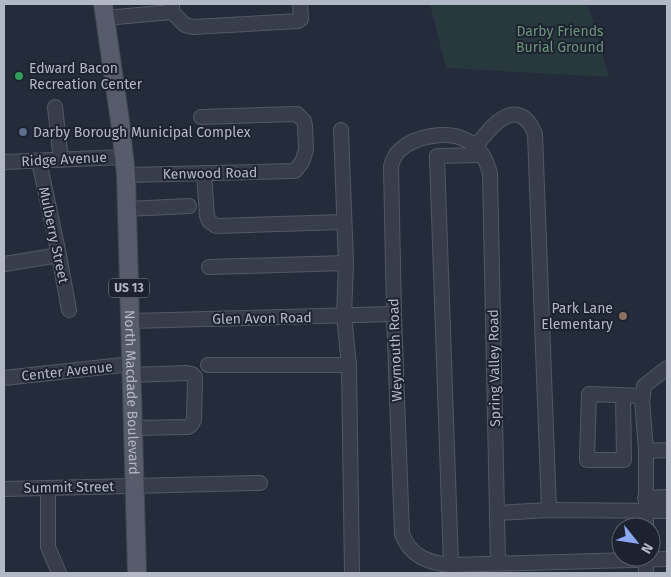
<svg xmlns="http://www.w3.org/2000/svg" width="671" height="577" viewBox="0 0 671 577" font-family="'Fira Sans',sans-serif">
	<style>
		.green { fill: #27393d }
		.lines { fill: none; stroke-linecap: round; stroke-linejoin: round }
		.minor-casing { stroke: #535866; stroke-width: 16 }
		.major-casing { stroke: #414654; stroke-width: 20 }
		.minor { stroke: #383d4b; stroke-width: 14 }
		.major { stroke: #565c6b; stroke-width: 18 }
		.leisure-dot { fill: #2e9e5b; stroke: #1d2230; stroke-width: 2 }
		.service-dot { fill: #5c6f8a; stroke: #1d2230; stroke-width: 2 }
		.education-dot { fill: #8d6e63; stroke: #1d2230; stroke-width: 2 }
		.labels { text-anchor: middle; stroke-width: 4; stroke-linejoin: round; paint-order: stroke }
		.shield { fill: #1d2230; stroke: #868b99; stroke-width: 1 }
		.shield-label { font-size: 12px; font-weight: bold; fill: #b3b8c6 }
		.park-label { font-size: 14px; fill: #6b967a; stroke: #1d2230 }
		.poi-label { font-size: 14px; fill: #b3b8c6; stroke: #1d2230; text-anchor: start }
		.street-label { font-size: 14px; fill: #b3b8c6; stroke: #1d2230 }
	</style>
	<rect width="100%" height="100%" fill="#242b3a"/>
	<polygon class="green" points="430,4 588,4 609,77 446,68"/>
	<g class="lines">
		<g class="minor-casing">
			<g id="minor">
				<polyline points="172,12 185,25 193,27 298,21 301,19 300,4"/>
				<polyline points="105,18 172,12 172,4"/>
				<polyline points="55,107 61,160"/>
				<polyline points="341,130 346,263 344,316 349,365 352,573"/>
				<path d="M475 147C485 135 504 108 521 116 529 120 532 127 535 134L549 510"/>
				<polyline points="39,161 59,255 69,310"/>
				<polyline points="4,162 124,157"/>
				<polyline points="204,173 207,216 209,221 216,226 344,222"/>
				<polyline points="126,175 295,171 302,162 306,150 305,126 304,121 297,114 201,117"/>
				<polyline points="126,209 189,206"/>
				<polyline points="4,264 59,255"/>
				<polyline points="209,267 346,263"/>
				<polyline points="130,321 394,314"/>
				<polyline points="208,365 349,365"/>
				<polyline points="131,375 187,373 192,374 195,377 194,420 191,425 188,427 133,428"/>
				<polyline points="4,378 131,364"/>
				<polyline points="623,395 624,460 587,460 589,394 643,396"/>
				<polyline points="646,451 667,450"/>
				<polyline points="48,488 48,547 59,573"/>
				<polyline points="4,489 260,483"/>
				<polyline points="645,498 667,497"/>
				<polyline points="497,513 549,510 667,511"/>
				<polyline points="646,527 646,451 642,399 644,386 667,368"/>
				<polyline points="646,557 646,573"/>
				<path d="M498 563 490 174C487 160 479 146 466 140 448 130 415 136 400 150 395 154 393 160 391 166L394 314 402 534C410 556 428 563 451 565L667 559"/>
				<polyline points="451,565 437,156 482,155"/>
			</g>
		</g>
		<g class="major-casing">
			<g id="major">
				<path id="s1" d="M103 4 120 121 126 175 137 573"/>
			</g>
		</g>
		<use href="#minor" class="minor"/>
		<use href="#major" class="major"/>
	</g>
	<circle class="leisure-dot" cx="19" cy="76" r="5"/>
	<circle class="service-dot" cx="23" cy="132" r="5"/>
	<circle class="education-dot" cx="623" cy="316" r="5"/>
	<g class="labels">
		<rect class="shield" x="109" y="278.5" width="40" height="19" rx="4"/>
		<g class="shield-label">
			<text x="129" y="292">US 13</text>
		</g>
		<g class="park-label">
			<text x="560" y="36">Darby Friends<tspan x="560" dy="16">Burial Ground</tspan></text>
		</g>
		<g class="poi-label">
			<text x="29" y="73">Edward Bacon<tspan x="29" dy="16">Recreation Center</tspan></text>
			<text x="33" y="137">Darby Borough Municipal Complex</text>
			<text x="613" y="313" text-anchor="end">Park Lane<tspan x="613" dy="16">Elementary</tspan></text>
		</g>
		<g class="street-label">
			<text transform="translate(64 159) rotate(-3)" y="5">Ridge Avenue</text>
			<text transform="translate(210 173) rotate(-1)" y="5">Kenwood Road</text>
			<text transform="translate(54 235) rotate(78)" y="5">Mulberry Street</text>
			<text transform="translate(262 318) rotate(-1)" y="5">Glen Avon Road</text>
			<text transform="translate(395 350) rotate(-92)" y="5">Weymouth Road</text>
			<text transform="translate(494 368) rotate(-91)" y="5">Spring Valley Road</text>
			<text transform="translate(67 371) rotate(-6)" y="5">Center Avenue</text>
			<text dy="5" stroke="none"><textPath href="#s1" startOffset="390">North Macdade Boulevard</textPath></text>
			<text transform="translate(69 487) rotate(-1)" y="5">Summit Street</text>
		</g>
	</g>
	<rect width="671" height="577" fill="none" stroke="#b3b8c6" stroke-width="10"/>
	<g transform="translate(636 542) rotate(120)"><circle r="24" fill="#1d2230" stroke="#595e6c"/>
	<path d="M0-4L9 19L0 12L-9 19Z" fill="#8ca8f2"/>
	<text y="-8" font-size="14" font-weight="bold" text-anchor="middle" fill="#b3b8c6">N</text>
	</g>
</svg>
